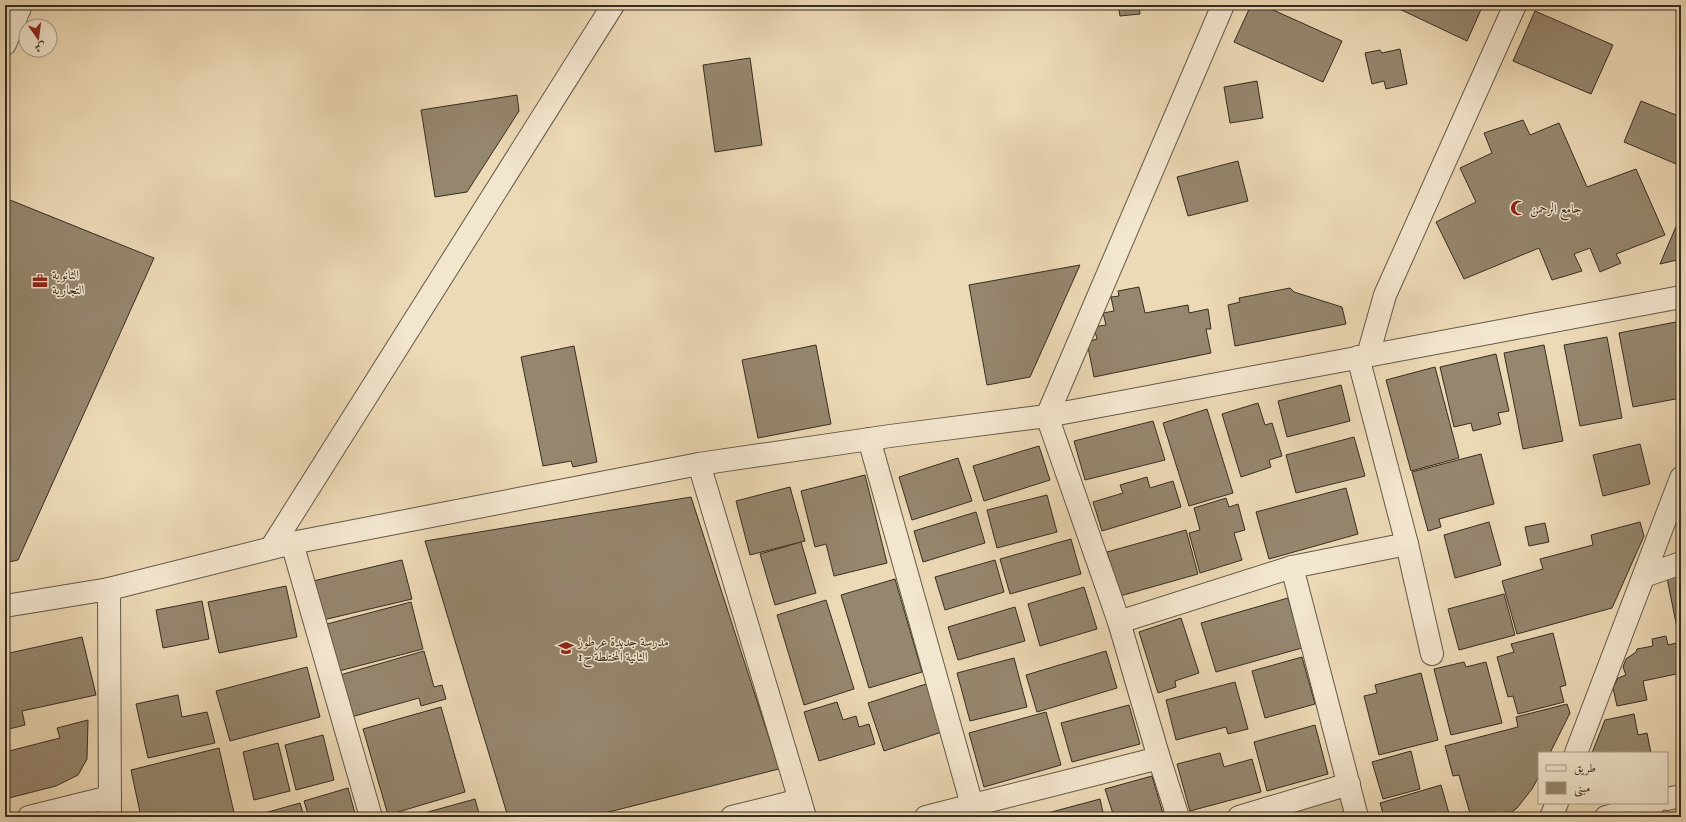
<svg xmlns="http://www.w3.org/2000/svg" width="1686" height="822" viewBox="0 0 1686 822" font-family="'IM FELL Double Pica',Amiri,serif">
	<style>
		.green { fill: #cdbc9c; stroke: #82745f }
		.building { fill: #95866e; stroke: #362d22 }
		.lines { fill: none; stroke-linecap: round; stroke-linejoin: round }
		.minor-casing { stroke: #645847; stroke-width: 24 }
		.minor { stroke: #f3e6cf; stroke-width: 22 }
		.labels { text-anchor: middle; stroke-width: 3; stroke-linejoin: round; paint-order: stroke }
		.poi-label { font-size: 13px; fill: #362d22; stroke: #f3e6cf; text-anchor: start }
	</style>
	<rect width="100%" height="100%" fill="#ecd9b5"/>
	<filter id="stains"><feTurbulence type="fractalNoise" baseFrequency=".005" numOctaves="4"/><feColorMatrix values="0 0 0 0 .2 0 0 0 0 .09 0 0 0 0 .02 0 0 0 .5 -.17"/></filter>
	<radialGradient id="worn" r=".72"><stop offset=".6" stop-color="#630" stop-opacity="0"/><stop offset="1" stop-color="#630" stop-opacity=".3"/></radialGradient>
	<polygon class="green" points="1343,796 1361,817 1267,817"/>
	<g class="building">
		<polygon points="1118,5 1139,5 1140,14 1120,16"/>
		<polygon points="1251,5 1262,5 1342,41 1323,82 1234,42"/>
		<polygon points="1391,5 1483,5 1467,41"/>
		<polygon points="1535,11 1613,45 1591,94 1513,61"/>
		<polygon points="1400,49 1407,84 1386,89 1384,81 1372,84 1365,53 1380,50 1382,53"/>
		<polygon points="750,58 762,145 715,152 703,65"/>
		<polygon points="1257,81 1263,118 1230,123 1224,87"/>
		<polygon points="517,95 519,111 467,192 435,197 421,110"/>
		<polygon points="1641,101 1681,117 1681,166 1624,142"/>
		<polygon points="1523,120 1530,135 1559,123 1587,187 1636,169 1665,235 1616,254 1621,263 1600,272 1590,248 1574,254 1582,271 1552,280 1539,248 1464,279 1436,222 1476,202 1460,168 1492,153 1484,133"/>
		<polygon points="1238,161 1248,201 1188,216 1177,177"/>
		<polygon points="5,198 154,258 18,560 5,563"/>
		<polygon points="1681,215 1681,259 1660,264"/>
		<polygon points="1080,265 1030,377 987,385 969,285"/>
		<polygon points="1139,287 1145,313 1188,305 1189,313 1208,309 1211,329 1206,329 1211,353 1094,377 1087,342 1097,339 1094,327 1106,325 1103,313 1114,311 1111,297 1119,296 1118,291"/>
		<polygon points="1290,288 1294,292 1342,307 1346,324 1235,346 1228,305 1240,302 1239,298"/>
		<polygon points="1681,321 1681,398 1633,407 1619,333"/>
		<polygon points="1607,337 1622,418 1580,426 1564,345"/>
		<polygon points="816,345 831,424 758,438 742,360"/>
		<polygon points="1544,345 1563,441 1523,449 1504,353"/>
		<polygon points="574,346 597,462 573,467 571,461 543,466 521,357"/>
		<polygon points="1496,354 1509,411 1498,413 1501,424 1473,431 1471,423 1454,427 1440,367"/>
		<polygon points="1435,367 1459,458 1411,471 1386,380"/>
		<polygon points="1341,385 1350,421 1287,437 1278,401"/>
		<polygon points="1258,403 1265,425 1272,423 1282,456 1269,460 1271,467 1241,477 1222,414"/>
		<polygon points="1207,409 1233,493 1189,506 1163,423"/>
		<polygon points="1153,421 1165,460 1085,480 1074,441"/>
		<polygon points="1354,437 1365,476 1296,493 1286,455"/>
		<polygon points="1640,444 1650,484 1603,496 1593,455"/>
		<polygon points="1039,446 1050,480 984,501 973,466"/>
		<polygon points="1481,454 1494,504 1439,519 1441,527 1428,531 1412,472"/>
		<polygon points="958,458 972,501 912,520 899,477"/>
		<polygon points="865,475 887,563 834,576 826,544 815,547 801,491"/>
		<polygon points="1147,477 1150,488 1173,481 1181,507 1102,531 1093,502 1123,493 1120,485"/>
		<polygon points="790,487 805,541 750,555 736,501"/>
		<polygon points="1346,488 1358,534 1269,559 1256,512"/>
		<polygon points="1047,495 1057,532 997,548 987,510"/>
		<polygon points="691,497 779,769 589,817 508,817 425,541"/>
		<polygon points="1226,498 1229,507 1238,504 1245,530 1234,533 1242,560 1200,573 1189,533 1200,530 1194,508"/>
		<polygon points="976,512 985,543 923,562 914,531"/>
		<polygon points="1489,522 1501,565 1455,578 1444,535"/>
		<polygon points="1640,522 1644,536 1612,608 1517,634 1502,581 1543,569 1540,559 1593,545 1591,535"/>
		<polygon points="1545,523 1549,542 1529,546 1525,527"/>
		<polygon points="1186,530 1198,574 1120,596 1107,552"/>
		<polygon points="1071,539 1081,574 1010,594 1000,559"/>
		<polygon points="801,542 816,593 775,605 760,554"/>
		<polygon points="402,560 412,599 323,620 313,581"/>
		<polygon points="995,560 1004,592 945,610 935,577"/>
		<polygon points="1681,575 1681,632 1678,633 1667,578"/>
		<polygon points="895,579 922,672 869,688 841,595"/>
		<polygon points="286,586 297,637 219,653 208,602"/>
		<polygon points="1084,587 1097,629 1040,646 1028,604"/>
		<polygon points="1504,594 1515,635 1459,650 1448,609"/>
		<polygon points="1288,598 1302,648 1216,672 1201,623"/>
		<polygon points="826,600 854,689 804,705 777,615"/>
		<polygon points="202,601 209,639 163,648 156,610"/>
		<polygon points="411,602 423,649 339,671 327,624"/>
		<polygon points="1015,607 1025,641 958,660 948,627"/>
		<polygon points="1181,618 1199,673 1175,681 1176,687 1158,693 1139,632"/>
		<polygon points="1553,633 1566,685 1560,687 1564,702 1518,714 1513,696 1508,697 1497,657 1514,652 1511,644"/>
		<polygon points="1666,636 1668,645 1681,642 1681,673 1643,681 1647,700 1617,706 1613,688 1618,678 1626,675 1623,667 1626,659 1636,652 1637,649 1653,646 1652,639"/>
		<polygon points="82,637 96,695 22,711 25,725 5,730 5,654"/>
		<polygon points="424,651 434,687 442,685 446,699 421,706 419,698 351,717 340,675"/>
		<polygon points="1106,651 1117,688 1037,712 1026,675"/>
		<polygon points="1302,657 1315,704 1265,718 1252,671"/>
		<polygon points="1014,658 1027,707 970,721 957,673"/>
		<polygon points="1464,662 1466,667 1486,662 1502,723 1451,735 1434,669"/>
		<polygon points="307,667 320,717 230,741 216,691"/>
		<polygon points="1421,673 1438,740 1379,755 1364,696 1377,693 1375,685"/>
		<polygon points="1235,682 1248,729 1228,734 1226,727 1176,740 1166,700"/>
		<polygon points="929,683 945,731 884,751 868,703"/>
		<polygon points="178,695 182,717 207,712 215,743 148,758 136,704"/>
		<polygon points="837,702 843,720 856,716 859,727 869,724 875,744 819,761 804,712"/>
		<polygon points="1567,704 1570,713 1550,753 1539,753 1539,776 1532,789 1517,808 1505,817 1471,817 1459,775 1453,776 1445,746 1518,727 1516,717"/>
		<polygon points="1129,705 1140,744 1072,762 1061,723"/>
		<polygon points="441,707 465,792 388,815 363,729"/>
		<polygon points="1046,712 1061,765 984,787 969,733"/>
		<polygon points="1634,714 1638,735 1647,733 1651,753 1592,753 1605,720"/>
		<polygon points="88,720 87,759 78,775 56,786 5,799 5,752 60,738 57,728"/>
		<polygon points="1315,725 1328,774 1267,791 1254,742"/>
		<polygon points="323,735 334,780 296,790 285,745"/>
		<polygon points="278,743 290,791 254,800 243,752"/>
		<polygon points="219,748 235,817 141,817 131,770"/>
		<polygon points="1411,751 1420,789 1383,799 1372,762"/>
		<polygon points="1220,753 1224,767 1252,759 1261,792 1190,811 1177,764"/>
		<polygon points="1152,776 1164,817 1114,817 1105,789"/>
		<polygon points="1441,785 1450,817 1384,817 1380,803"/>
		<polygon points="348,788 356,817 309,817 304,801"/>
		<polygon points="475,799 480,817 410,817"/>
		<polygon points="1100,799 1104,817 1044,817 1044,814"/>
		<polygon points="300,803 304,817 262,817 261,814"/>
		<polygon points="792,813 793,817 778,817"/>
	</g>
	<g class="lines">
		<g class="minor-casing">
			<g id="minor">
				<polyline points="5,44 21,5"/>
				<polyline points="1368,355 1385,295 1515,5"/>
				<polyline points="1358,357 1407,544 1432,654"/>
				<polyline points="869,439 972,805"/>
				<polyline points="699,464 805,817"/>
				<polyline points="292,543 371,817"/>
				<polyline points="271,548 613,5"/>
				<polyline points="1292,567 1357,817"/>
				<polyline points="1644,576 1681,563"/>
				<polyline points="109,589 110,817"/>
				<polyline points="5,606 109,589 292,543 699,464 890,436 1047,416 1681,297"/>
				<polyline points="1119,622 1292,567 1407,544"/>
				<polyline points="1576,753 1681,478"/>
				<polyline points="1667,799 1681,796"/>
				<polyline points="29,817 110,797"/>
				<polyline points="732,817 800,800"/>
				<polyline points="926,817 1159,758"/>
				<polyline points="1178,817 1159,758 1119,622 1047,416 1223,5"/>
				<polyline points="1239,817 1349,784"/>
				<polyline points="1551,817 1557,803"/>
				<polyline points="1606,817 1655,803"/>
			</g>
		</g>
		<use href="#minor" class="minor"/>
	</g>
	<defs>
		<g id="mosque-bare" transform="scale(1.2)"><path d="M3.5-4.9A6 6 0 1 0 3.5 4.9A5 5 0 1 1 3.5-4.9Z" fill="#8f2418" stroke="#f3e6cf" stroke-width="2.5" paint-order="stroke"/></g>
		<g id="office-bare" transform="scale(1.2)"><path d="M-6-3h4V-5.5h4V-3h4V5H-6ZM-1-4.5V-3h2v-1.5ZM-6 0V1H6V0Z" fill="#8f2418" stroke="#f3e6cf" stroke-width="2.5" paint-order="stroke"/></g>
		<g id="school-bare" transform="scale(1.2)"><path d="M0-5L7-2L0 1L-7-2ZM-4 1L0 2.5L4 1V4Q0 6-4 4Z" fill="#8f2418" stroke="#f3e6cf" stroke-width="2.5" paint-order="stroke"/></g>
	</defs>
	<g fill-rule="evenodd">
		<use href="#mosque-bare" x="1518" y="208"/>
		<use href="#office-bare" x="40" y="281"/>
		<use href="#school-bare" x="566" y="648"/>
	</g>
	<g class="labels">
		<g class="poi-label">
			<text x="1530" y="213">جامع الرحمن</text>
			<text x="52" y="279">الثانوية<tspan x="52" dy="15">التجارية</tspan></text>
			<text x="578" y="646">مدرسة جديدة عرطوز<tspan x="578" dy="15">الثانية المختلطة ح1</tspan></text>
		</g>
	</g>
	<rect width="1686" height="822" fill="none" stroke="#ecd9b5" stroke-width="20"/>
	<rect x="6" y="6" width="1674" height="810" fill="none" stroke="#362d22" stroke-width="2"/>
	<rect x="10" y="10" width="1666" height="802" fill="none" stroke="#362d22"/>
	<rect x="1538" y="752" width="130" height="52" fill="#f3e6cf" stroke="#a79c8a"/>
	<rect x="1546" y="765" width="20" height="6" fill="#f3e6cf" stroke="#a79c8a"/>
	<text x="1574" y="772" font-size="12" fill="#362d22">طريق</text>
	<rect x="1546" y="782" width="20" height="12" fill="#95866e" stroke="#a79c8a"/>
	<text x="1574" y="792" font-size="12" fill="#362d22">مبنى</text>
	<g transform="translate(38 38) rotate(166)"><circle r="19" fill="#f3e6cf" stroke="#a79c8a"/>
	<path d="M0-3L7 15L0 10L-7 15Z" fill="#8f2418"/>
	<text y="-6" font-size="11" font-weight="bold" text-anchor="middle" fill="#362d22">ش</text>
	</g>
	<rect width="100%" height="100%" filter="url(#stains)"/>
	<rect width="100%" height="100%" fill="url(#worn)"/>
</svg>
